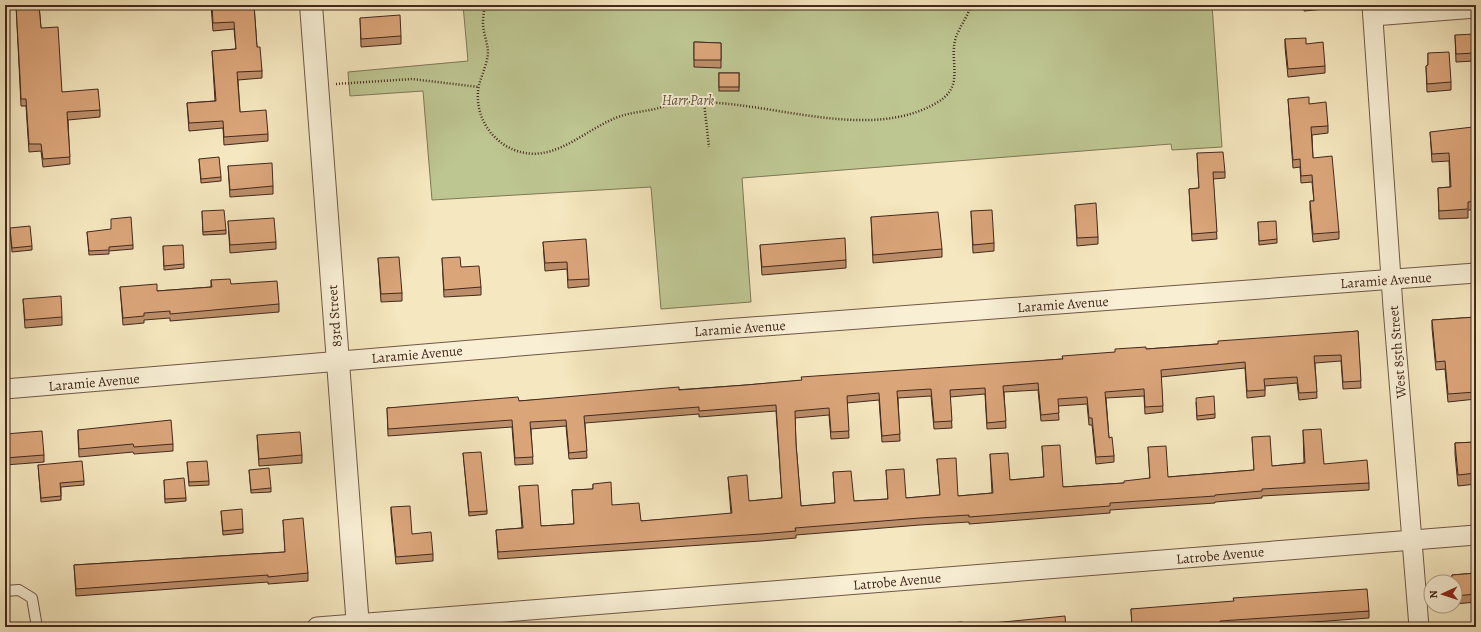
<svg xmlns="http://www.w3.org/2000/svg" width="1481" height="632" viewBox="0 0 1481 632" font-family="Alegreya,serif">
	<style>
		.green { fill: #bdc591; stroke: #807757 }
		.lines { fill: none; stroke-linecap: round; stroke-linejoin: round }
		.service-casing { stroke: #705846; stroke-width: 12 }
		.minor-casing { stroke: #705846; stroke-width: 21 }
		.tertiary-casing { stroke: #705846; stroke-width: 24 }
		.path { stroke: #43291d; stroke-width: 2.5; stroke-dasharray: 1 2; stroke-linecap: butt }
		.service { stroke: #f8efd5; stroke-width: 10 }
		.minor { stroke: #f8efd5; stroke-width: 19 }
		.tertiary { stroke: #f8efd5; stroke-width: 22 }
		.wall { fill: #bc8e69; stroke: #43291d }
		.building { fill: #dba57a; stroke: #43291d }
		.labels { text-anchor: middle; stroke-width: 3.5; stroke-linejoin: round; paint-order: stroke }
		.park-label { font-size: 14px; font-style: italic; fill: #62503a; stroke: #f8efd5 }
		.street-label { font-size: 14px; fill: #43291d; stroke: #f8efd5 }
	</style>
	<rect width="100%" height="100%" fill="#f5e7bf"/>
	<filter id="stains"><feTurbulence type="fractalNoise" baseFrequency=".005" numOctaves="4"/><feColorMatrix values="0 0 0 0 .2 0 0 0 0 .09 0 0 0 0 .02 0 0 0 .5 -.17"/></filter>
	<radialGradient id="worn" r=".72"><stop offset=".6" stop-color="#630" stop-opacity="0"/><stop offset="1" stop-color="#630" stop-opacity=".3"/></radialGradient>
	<polygon class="green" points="463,5 1212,5 1222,147 1172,150 1171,144 742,178 751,302 661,309 651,187 432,200 423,91 350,96 348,72 468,61"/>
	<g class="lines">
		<g class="service-casing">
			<polyline id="service" points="5,591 19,590 32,598 37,627"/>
		</g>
		<g class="minor-casing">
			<g id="minor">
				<polyline points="1372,5 1393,307 1419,627"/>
				<polyline points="1373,16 1476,8"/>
				<polyline points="5,389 724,329 1476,273"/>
				<polyline points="317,627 1476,535"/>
			</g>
		</g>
		<g class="tertiary-casing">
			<polyline id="tertiary" points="311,5 358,627"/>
		</g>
		<g class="path">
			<path d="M485 5C484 11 483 17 483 23 483 32 487 41 488 51 488 62 482 74 479 85 474 109 485 133 506 146 547 169 577 135 613 119 626 113 641 112 655 109 663 107 670 103 679 103 759 95 865 146 938 102 966 85 948 61 956 37 960 26 968 16 971 5"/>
			<polyline points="779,5 824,7 844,5"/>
			<polyline points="336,84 412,79 479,87"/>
			<polyline points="704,102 709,147"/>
		</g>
		<use href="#service" class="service"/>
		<use href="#minor" class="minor"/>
		<use href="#tertiary" class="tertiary"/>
	</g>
	<g class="wall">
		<polygon points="16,5 39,5 41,28 62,92 100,110 100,117 68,120 70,164 43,167 41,151 29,152 26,106 21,106 20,85"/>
		<polygon points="211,5 254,5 257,47 262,71 262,78 238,80 240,112 268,134 268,141 224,145 223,128 189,131 187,103 215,101 212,51 236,49 234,29 213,31"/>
		<polygon points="1304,5 1326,5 1326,9 1304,11"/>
		<polygon points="360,18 401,36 401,44 361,47"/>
		<polygon points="1455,35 1475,53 1475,61 1456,62"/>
		<polygon points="1285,39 1306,44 1325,66 1325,73 1288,77 1285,47"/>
		<polygon points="694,42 721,43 721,68 694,67"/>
		<polygon points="1428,53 1451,82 1451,90 1427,92 1426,66 1428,65"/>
		<rect x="719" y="73" width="20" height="18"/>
		<polygon points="1288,99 1309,104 1328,126 1328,133 1312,135 1313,158 1339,232 1339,239 1313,242 1310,209 1310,201 1314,201 1312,182 1301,183 1300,167 1293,168"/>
		<polygon points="1430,132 1475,181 1476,181 1476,210 1468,210 1468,218 1439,219 1438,188 1450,187 1449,161 1432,162"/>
		<polygon points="1197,153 1225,172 1225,178 1213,179 1217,239 1192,241 1189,189 1199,188"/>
		<polygon points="199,159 221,177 221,181 201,183"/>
		<polygon points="228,166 273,186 273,194 230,197"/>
		<polygon points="1075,205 1098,237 1098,244 1077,246"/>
		<polygon points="202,211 226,230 226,234 203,235"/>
		<polygon points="971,211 994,243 994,251 973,253"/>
		<polygon points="871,217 942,249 942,257 873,263"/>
		<polygon points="228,221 276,242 276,249 230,253"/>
		<polygon points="1258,222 1277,239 1277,243 1259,245"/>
		<polygon points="10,228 32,246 32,250 12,252"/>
		<polygon points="87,232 133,245 133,249 109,251 109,254 89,255"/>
		<polygon points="543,242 589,279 589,286 568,288 567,269 545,271"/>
		<polygon points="760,245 846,260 846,268 762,275"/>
		<polygon points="163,246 184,264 184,268 164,270"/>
		<polygon points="378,258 402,293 402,301 381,302"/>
		<polygon points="442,258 461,267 481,287 481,295 444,297"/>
		<polygon points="211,280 231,284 279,304 279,312 170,321 170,318 144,320 144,323 123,325 120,287 157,291 211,287"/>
		<polygon points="23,299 62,317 62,325 25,328"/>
		<polygon points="1476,317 1476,399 1448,402 1445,369 1436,370 1432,328 1432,320"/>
		<polygon points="1358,331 1361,388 1343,389 1341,361 1315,363 1317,398 1299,400 1297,383 1265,386 1265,396 1247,398 1245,368 1161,377 1163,412 1145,414 1144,396 1106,398 1109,438 1114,456 1114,462 1096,464 1092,425 1089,425 1087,404 1058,406 1059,420 1041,421 1038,390 1004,392 1006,428 987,429 985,394 950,397 952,428 934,429 931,396 898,398 900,441 882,442 879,400 847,403 849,438 831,439 829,415 795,418 796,444 801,506 835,503 833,472 854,501 888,499 886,470 906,498 940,495 937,459 958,496 992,493 990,454 1010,480 1044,477 1042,446 1063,487 1124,483 1150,478 1148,447 1168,477 1254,470 1252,437 1272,466 1304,463 1303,430 1324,464 1369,483 1369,490 1262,496 1262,498 1215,502 1215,503 1110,510 1110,513 969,524 969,522 920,525 796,535 796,538 761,541 498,559 496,530 522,528 519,486 541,526 574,524 572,490 593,489 593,484 612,505 641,521 731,514 728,477 749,501 782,498 776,411 699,417 699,414 585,423 587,458 569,459 566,426 531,429 533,464 515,465 512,427 388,436 387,408 519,401 746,385 1062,359 1146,349 1218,344"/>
		<polygon points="1196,402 1215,414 1215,418 1197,420"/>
		<polygon points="78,430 173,444 173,451 134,454 133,452 79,457 78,438"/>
		<polygon points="5,434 44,455 44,462 5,465"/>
		<polygon points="257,435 302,455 302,463 259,466"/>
		<polygon points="1476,442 1476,484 1458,486 1455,454 1455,443"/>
		<polygon points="463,453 487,511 487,514 469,516"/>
		<polygon points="187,462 209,481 209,485 189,486"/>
		<polygon points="38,465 84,481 84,485 61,487 61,500 41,502"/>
		<polygon points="249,470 271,488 271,492 251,493"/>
		<polygon points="164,480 186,498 186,501 165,503"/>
		<polygon points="391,507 412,534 433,554 433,561 396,564 391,513"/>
		<polygon points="221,511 243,529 243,533 223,535"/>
		<polygon points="283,520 308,573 308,581 268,584 268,582 76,596 74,565 285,552"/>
		<polygon points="1476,573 1476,602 1455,604 1455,582 1452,582 1452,575"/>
		<polygon points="1131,609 1369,611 1369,618 1244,627 1132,627"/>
	</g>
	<g class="building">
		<polygon points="16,5 39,5 41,28 58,27 62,92 98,89 100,110 67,112 70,157 43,159 41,144 29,144 26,99 21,99 20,77"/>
		<polygon points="212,5 254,5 257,47 260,47 262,71 237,72 240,112 266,110 268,134 224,137 223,121 189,123 187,103 216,101 212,51 236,49 234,22 213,23"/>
		<polygon points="400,15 401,36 361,39 360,18"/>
		<polygon points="1474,34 1475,53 1456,54 1455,35"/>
		<polygon points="1306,38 1306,44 1323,42 1325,66 1288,69 1285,39"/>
		<polygon points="694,42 721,43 721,60 694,60"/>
		<polygon points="1449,52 1451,82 1427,84 1426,66 1428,65 1428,53"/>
		<rect x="719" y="73" width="20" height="14"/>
		<polygon points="1309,97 1309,104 1326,102 1328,126 1311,127 1313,158 1332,156 1339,232 1313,234 1310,201 1314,201 1312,175 1301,176 1300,159 1293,160 1288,99"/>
		<polygon points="1473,127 1475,181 1476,181 1476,201 1468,202 1468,209 1439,211 1438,188 1451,187 1449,153 1432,154 1430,132"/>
		<polygon points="1223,152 1225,172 1213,172 1217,232 1192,234 1189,189 1199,188 1197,153"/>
		<polygon points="219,157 221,177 201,179 199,159"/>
		<polygon points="272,163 273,186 230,190 228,166"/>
		<polygon points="1096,203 1098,237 1077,238 1075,205"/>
		<polygon points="224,210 226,230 203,232 202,211"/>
		<polygon points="992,210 994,243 973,245 971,211"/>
		<polygon points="938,212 942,249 873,255 871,217"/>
		<polygon points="131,217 133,245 109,247 109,250 89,251 87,232 111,229 111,219"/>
		<polygon points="274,218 276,242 230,245 228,221"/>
		<polygon points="1276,221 1277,239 1259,241 1258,222"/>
		<polygon points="30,226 32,246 12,248 10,228"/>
		<polygon points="845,238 846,260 762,267 760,245"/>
		<polygon points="586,239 589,279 568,280 567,262 545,263 543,242"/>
		<polygon points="183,245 184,264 164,266 163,246"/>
		<polygon points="399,257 402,293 381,294 378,258"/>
		<polygon points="460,257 461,267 479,266 481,287 444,290 442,258"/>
		<polygon points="230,279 231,284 277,281 279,304 170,314 170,311 144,313 144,316 123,318 120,287 157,284 157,291 212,287 211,280"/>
		<polygon points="61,296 62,317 25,320 23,299"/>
		<polygon points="1476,317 1476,392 1448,394 1445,361 1436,362 1432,320"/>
		<polygon points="1358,331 1361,381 1343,382 1341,355 1314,356 1317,392 1299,393 1297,377 1264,379 1265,390 1247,391 1245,362 1161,370 1163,406 1145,407 1144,389 1105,392 1109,438 1112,437 1114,456 1096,457 1092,418 1089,418 1087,397 1058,399 1059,413 1041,415 1038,383 1003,386 1006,421 987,423 985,388 950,390 952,421 934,422 931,389 897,391 900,434 882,436 879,393 847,396 849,431 831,432 829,408 795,411 796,444 801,506 835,503 833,472 851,471 854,501 888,499 886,470 904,469 906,498 940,495 937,459 956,458 958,496 993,493 990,454 1008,453 1010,480 1044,477 1042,446 1060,445 1063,487 1124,483 1124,481 1150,478 1148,447 1166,446 1168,477 1254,470 1252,437 1270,436 1272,466 1305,463 1303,430 1321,429 1324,464 1367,460 1369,483 1262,489 1262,491 1215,495 1215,496 1110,503 1110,506 969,517 969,515 920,518 795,528 796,531 761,534 498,552 496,530 523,528 519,486 538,485 541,526 574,524 572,490 593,489 593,484 611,482 612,505 639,503 641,521 732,513 728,477 747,475 749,501 782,498 776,405 699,411 699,407 584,416 587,451 569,453 566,420 530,422 533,457 515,458 512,420 388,429 387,408 518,397 519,401 679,387 679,390 746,385 802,380 801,377 1063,359 1062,356 1115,352 1115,349 1146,347 1146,349 1218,344 1218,341"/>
		<polygon points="1214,396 1215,414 1197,416 1196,398"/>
		<polygon points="171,420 173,444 134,447 133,444 79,449 78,430"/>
		<polygon points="42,431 44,455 5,458 5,434"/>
		<polygon points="300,432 302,455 259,459 257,435"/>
		<polygon points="1476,442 1476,473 1458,475 1455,443"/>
		<polygon points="481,452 487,511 469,512 463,453"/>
		<polygon points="82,461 84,481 60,483 61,496 41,498 38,465"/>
		<polygon points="207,461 209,481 189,482 187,462"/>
		<polygon points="269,468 271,488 251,490 249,470"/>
		<polygon points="184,478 186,498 165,499 164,480"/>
		<polygon points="410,506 412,534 431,532 433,554 396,557 391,507"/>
		<polygon points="242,509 243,529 223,531 221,511"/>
		<polygon points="303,518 308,573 268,577 268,575 76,589 74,565 285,552 283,520"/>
		<polygon points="1476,573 1476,594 1455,596 1455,582 1452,582 1452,575"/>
		<polygon points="1367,589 1369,611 1220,621 1220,625 1193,627 1132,627 1131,609 1234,601 1233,598"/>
		<polygon points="1065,616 1066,627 875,627 912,624 912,626 962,622 962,626"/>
	</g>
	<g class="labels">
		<g class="park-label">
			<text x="688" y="105">Harr Park</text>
		</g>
		<g class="street-label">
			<text transform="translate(1386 280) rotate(-4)" y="5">Laramie Avenue</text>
			<text transform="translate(1063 304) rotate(-4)" y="5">Laramie Avenue</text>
			<text transform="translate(334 316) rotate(-94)" y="5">83rd Street</text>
			<text transform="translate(740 328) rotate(-4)" y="5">Laramie Avenue</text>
			<text transform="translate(1397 352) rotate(-95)" y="5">West 85th Street</text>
			<text transform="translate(417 354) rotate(-5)" y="5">Laramie Avenue</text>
			<text transform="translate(94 382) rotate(-5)" y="5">Laramie Avenue</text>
			<text transform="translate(1220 555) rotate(-5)" y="5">Latrobe Avenue</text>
			<text transform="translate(897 581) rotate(-5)" y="5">Latrobe Avenue</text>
		</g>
	</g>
	<rect width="1481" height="632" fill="none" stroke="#f5e7bf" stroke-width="20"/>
	<rect x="6" y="6" width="1469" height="620" fill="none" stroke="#43291d" stroke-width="2"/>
	<rect x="10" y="10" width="1461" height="612" fill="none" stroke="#43291d"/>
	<g transform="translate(1443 594) rotate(267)"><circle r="19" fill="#f8efd5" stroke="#b0a08b"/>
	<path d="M0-3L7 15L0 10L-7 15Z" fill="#8f2418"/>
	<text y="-6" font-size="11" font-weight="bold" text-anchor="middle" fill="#43291d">N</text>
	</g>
	<rect width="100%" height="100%" filter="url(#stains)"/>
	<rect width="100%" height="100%" fill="url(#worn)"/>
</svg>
